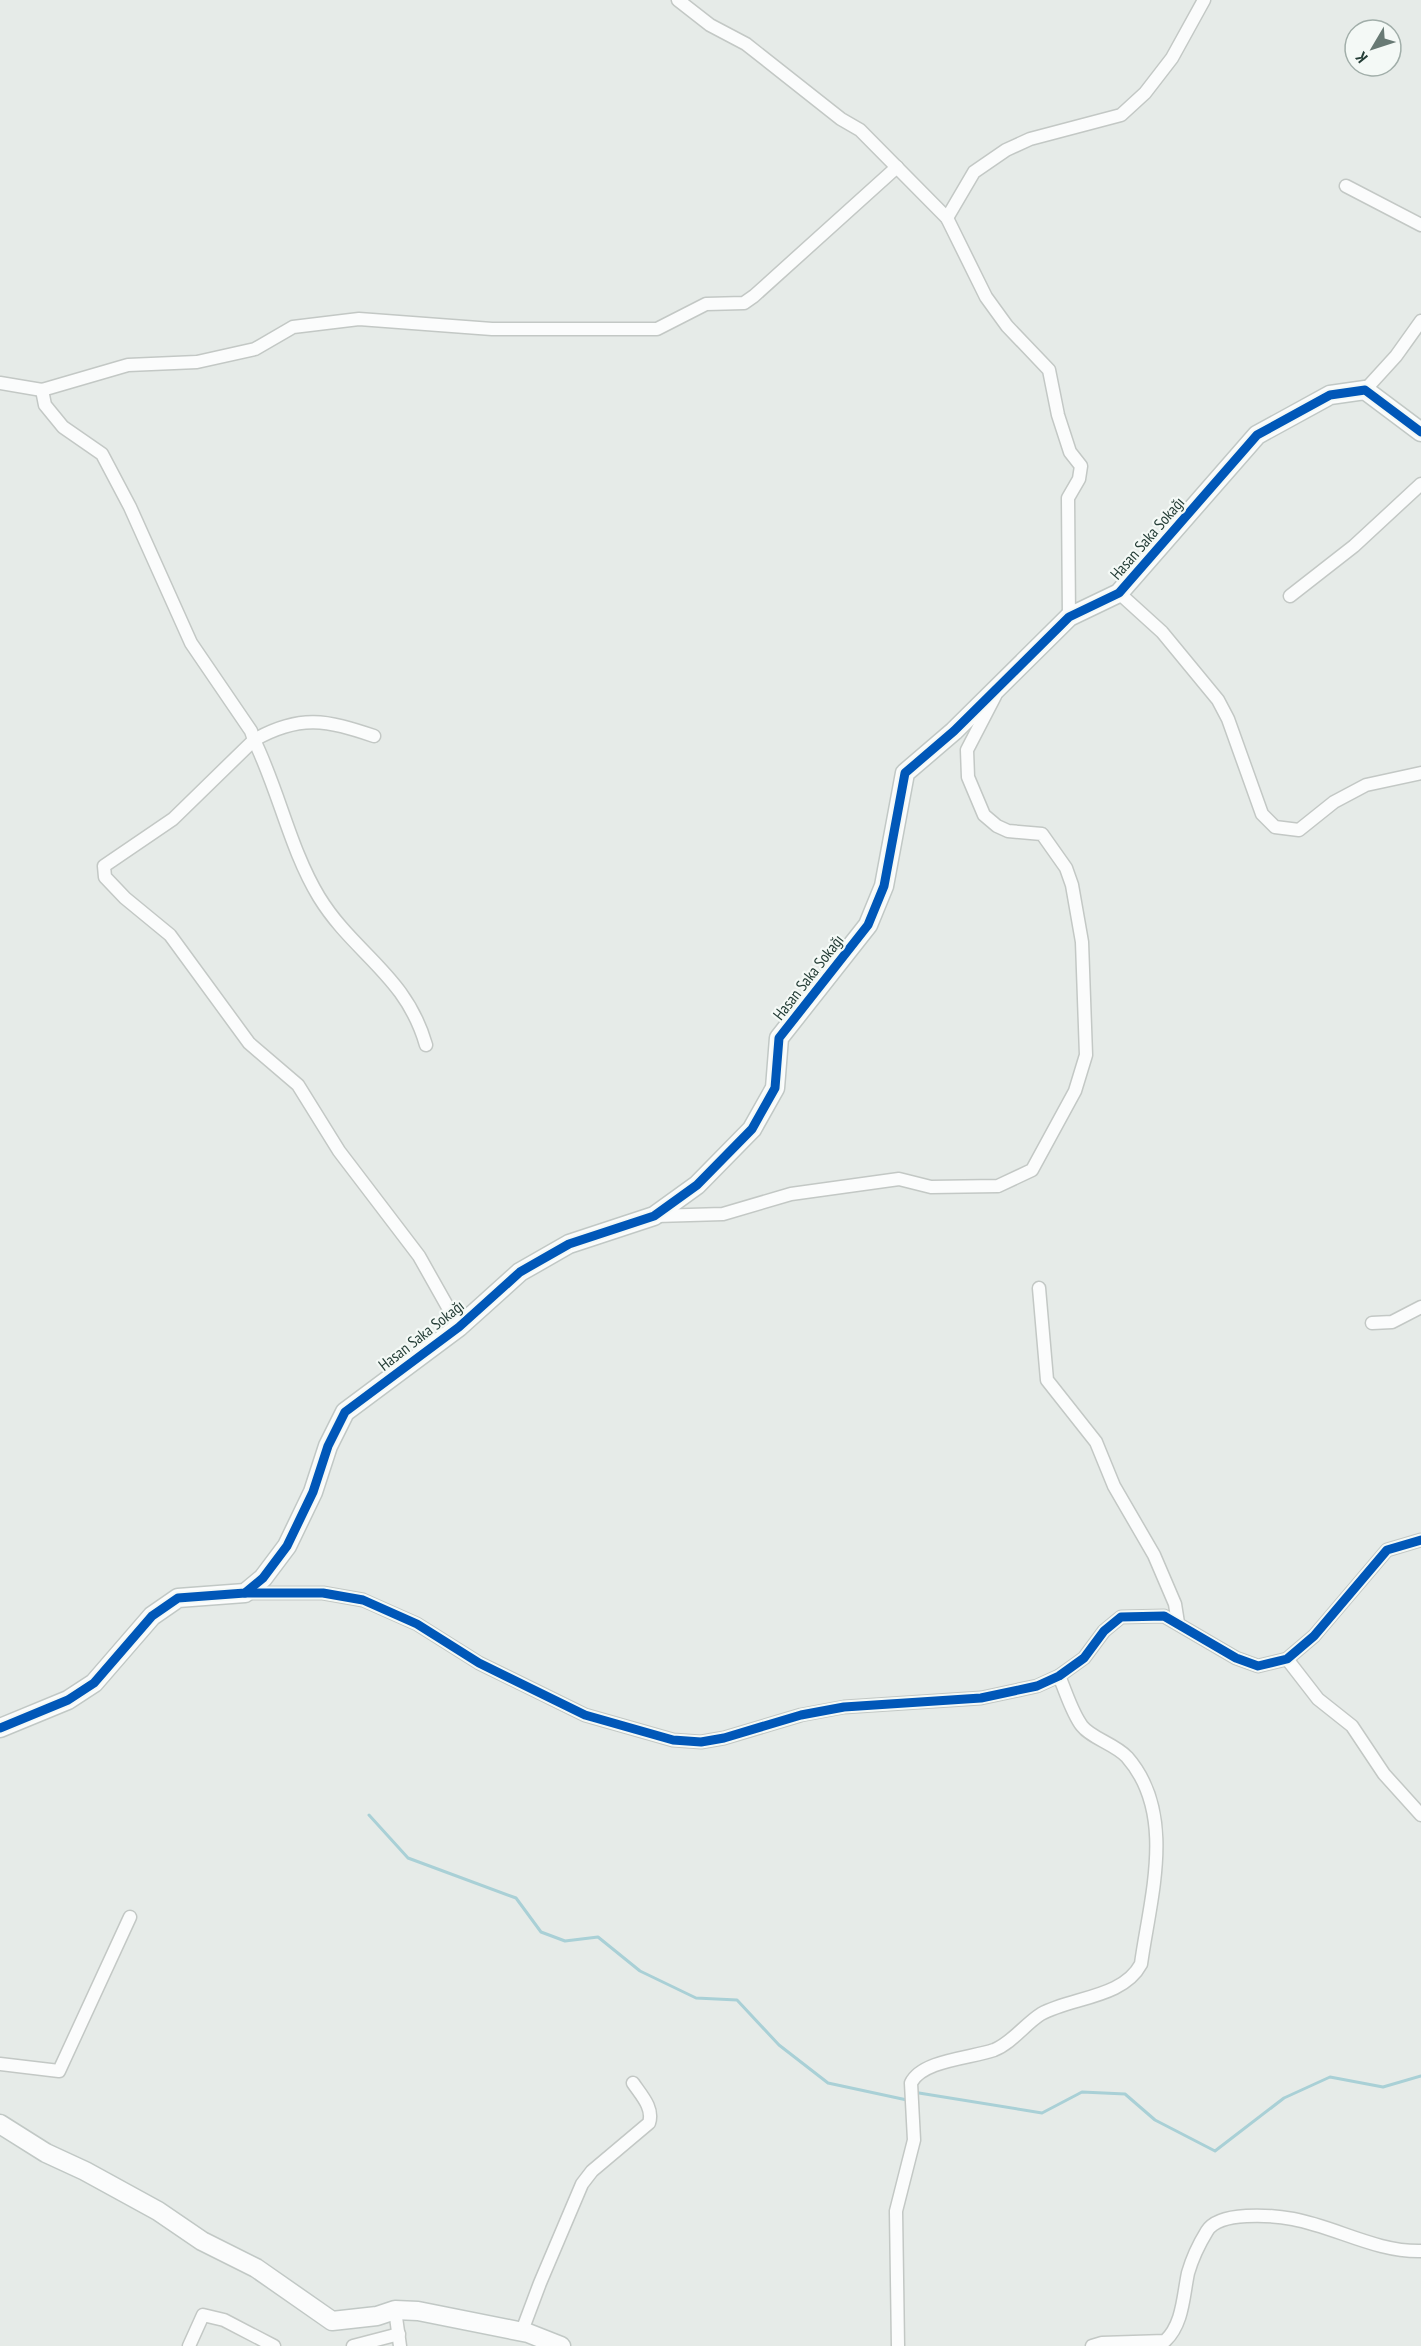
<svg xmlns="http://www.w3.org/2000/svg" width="1421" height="2346" viewBox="0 0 1421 2346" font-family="'PT Sans Narrow',sans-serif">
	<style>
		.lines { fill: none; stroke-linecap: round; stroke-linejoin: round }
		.stream { stroke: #a9d0d6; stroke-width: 3 }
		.street-casing { stroke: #c3c8c5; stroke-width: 15 }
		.secondary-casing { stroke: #c1c8c5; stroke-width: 21 }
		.street { stroke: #fbfcfc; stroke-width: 12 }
		.secondary { stroke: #fbfcfc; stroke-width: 18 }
		.cycleway-casing { stroke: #f4f9f6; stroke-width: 13 }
		.cycleway { stroke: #0057b8; stroke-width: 9 }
		.labels { text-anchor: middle; stroke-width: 4.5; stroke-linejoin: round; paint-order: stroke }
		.street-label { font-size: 16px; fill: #243d36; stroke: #f4f9f6 }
	</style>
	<rect width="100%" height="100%" fill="#e6ebe8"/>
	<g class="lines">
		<g class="stream">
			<polyline points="369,1815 408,1858 516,1898 541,1932 565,1941 598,1937 640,1971 696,1998 737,2000 779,2045 828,2083 907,2100"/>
			<polyline points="919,2093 1042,2113 1082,2092 1125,2094 1155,2120 1215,2151 1284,2098 1330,2077 1383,2087 1421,2076"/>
		</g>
		<g class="street-casing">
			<g id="street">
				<polyline points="678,0 710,25 746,44 841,119 860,130 947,218 986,297 1007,326 1049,370 1058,415 1070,452 1081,466 1079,479 1068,498 1069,617"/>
				<polyline points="1346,186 1421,225"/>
				<polyline points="947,218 974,172 1006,150 1030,139 1121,115 1145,93 1172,58 1204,0"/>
				<polyline points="0,383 42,390 128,365 197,362 255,349 293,327 359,319 492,329 657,329 706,304 744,303 754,296 897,167"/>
				<polyline points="42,390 45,405 63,427 102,454 130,507 191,643 251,731 254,740 173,819 104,866 105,877 125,898 170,935 249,1043 298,1085 339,1151 419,1256 459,1327"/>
				<polyline points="1365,390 1396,356 1421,321"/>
				<polyline points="1119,593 1162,632 1218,700 1228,719 1262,814 1275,827 1299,830 1334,802 1366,785 1421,773"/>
				<polyline points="1290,596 1354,546 1421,484"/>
				<path d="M374 736C327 720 300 714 254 740 279 791 290 849 319 897 354 954 406 975 426 1045"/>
				<polyline points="656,1216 723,1214 791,1194 899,1179 931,1187 998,1186 1032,1170 1075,1091 1086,1055 1082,942 1072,885 1066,868 1042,834 1008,831 997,826 984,815 968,777 967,750 995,696"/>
				<polyline points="1039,1288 1047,1380 1096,1442 1114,1486 1154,1555 1175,1604 1178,1623"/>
				<polyline points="1372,1323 1392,1322 1421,1307"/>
				<polyline points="245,1593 323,1593 363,1600 417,1624 479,1663 585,1715 673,1740 701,1742 724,1738 801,1715 844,1707 981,1698 1037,1686 1059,1676 1084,1658 1104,1631 1121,1617 1164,1616 1236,1658 1258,1666 1287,1659 1314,1636 1387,1550 1421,1540"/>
				<polyline points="1287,1659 1318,1699 1352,1726 1384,1774 1421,1815"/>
				<polyline points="0,2064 59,2071 130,1917"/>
				<polyline points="395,2310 400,2346"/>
				<path d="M522 2331 540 2283 582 2184 592 2171 649 2123C654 2108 641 2095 633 2083"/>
				<polyline points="189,2346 203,2315 224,2320 274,2346"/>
				<polyline points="353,2346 399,2334"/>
				<path d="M898 2346 896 2211 914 2140 911 2083C922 2060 972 2058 994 2050 1012 2043 1025 2024 1041 2014 1072 1997 1123 1998 1141 1964 1150 1898 1177 1814 1127 1757 1115 1744 1091 1738 1082 1726 1072 1713 1066 1692 1059 1676"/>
				<path d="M1092 2346 1102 2343 1165 2341C1183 2324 1183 2297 1188 2273 1192 2259 1199 2244 1207 2231 1219 2211 1271 2215 1293 2219 1336 2227 1376 2252 1421 2251"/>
			</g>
		</g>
		<g class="secondary-casing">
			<g id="secondary">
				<polyline points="0,1728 68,1700 94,1683 152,1616 178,1598 245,1593 263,1578 287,1546 313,1492 328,1446 345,1412 459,1327 520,1272 569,1244 654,1216 697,1185 752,1129 775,1088 779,1038 868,925 884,886 905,773 954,731 1069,617 1119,593 1257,435 1330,395 1365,390 1421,432"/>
				<polyline points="0,2124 46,2153 85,2171 158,2211 202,2241 256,2268 332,2321 377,2316 395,2310 418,2311 528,2333 561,2346"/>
			</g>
		</g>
		<use href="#street" class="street"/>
		<use href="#secondary" class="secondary"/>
		<g class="cycleway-casing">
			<g id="cycleway">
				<polyline points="245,1593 323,1593 363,1600 417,1624 479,1663 585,1715 673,1740 701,1742 724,1738 801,1715 844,1707 981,1698 1037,1686 1059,1676 1084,1658 1104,1631 1121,1617 1164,1616 1236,1658 1258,1666 1287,1659 1314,1636 1387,1550 1421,1540"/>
				<polyline points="0,1728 68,1700 94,1683 152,1616 178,1598 245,1593 263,1578 287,1546 313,1492 328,1446 345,1412 459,1327 520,1272 569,1244 654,1216 697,1185 752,1129 775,1088 779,1038 868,925 884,886 905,773 954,731 1069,617 1119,593 1257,435 1330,395 1365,390 1421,432"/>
			</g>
		</g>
		<use href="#cycleway" class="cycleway"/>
	</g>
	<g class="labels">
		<g class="street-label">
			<text transform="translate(1147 538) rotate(-49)" y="6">Hasan Saka Sokağı</text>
			<text transform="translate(808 977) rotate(-52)" y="6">Hasan Saka Sokağı</text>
			<text transform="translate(421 1335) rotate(-38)" y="6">Hasan Saka Sokağı</text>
		</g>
	</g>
	<g transform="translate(1373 48) rotate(231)"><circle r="28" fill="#f4f9f6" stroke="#a1aea9" stroke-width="1.5"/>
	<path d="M0-4.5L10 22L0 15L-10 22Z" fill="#687a74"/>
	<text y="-9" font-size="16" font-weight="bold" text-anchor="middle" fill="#243d36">K</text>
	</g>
</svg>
